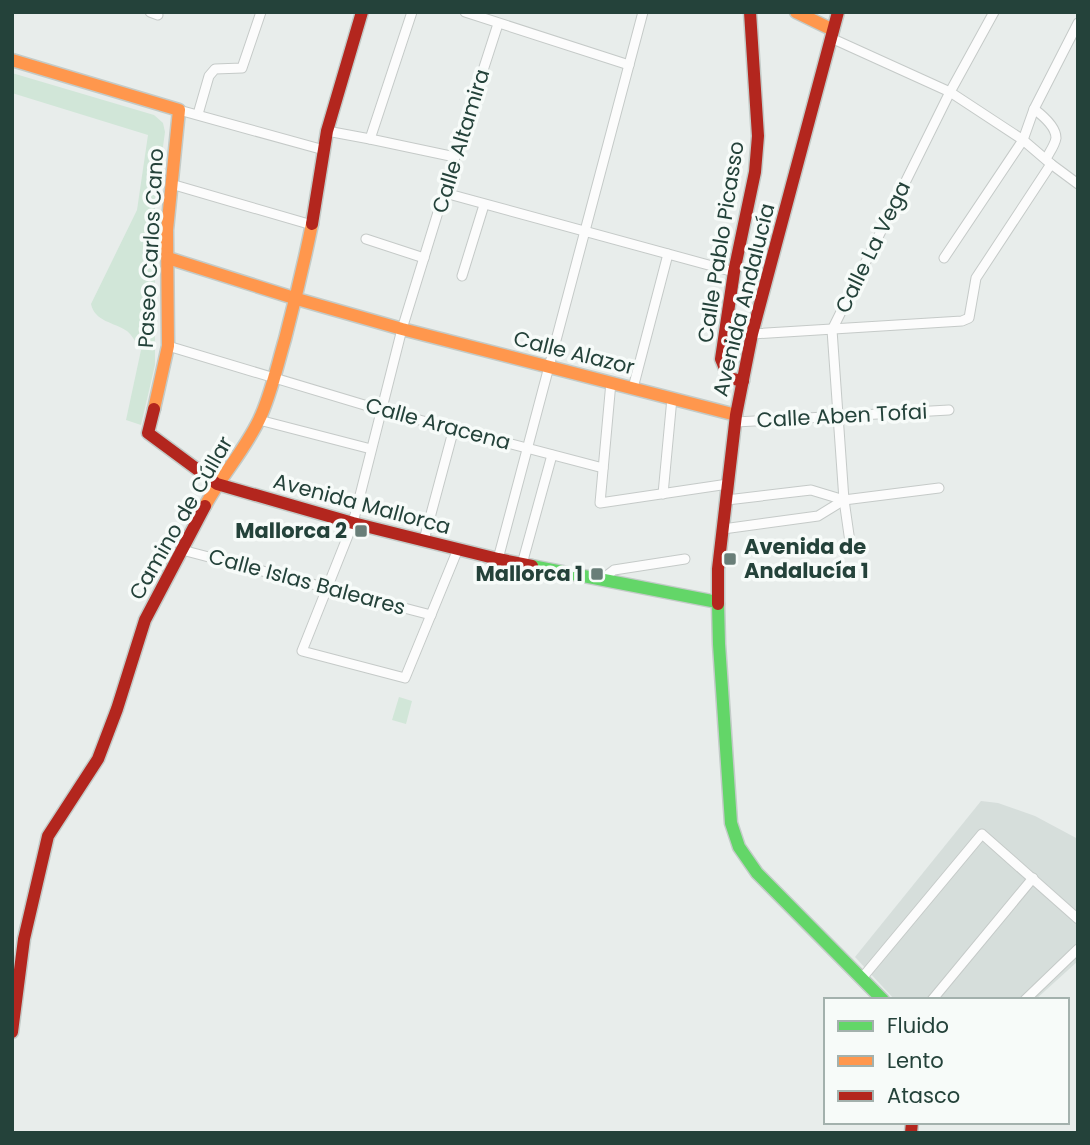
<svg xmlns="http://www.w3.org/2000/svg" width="1090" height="1145" viewBox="0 0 1090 1145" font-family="Poppins,sans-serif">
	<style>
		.built { fill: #d6dedb }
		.green { fill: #d1e6d8 }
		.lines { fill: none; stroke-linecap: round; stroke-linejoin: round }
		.street-casing { stroke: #c5cac8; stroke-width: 11 }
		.fast-casing { stroke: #c3cbc8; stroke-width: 15 }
		.slow-casing { stroke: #c3cbc8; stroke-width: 15 }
		.jam-casing { stroke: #c3cbc8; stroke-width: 15 }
		.street { stroke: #fcfcfc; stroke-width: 9 }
		.fast { stroke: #63d668; stroke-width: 12 }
		.slow { stroke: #ff974d; stroke-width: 12 }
		.jam { stroke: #b3261e; stroke-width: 12 }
		.poi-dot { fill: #697e78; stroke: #f7fbf9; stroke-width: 2.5 }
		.labels { text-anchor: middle; stroke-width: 7; stroke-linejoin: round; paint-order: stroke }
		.street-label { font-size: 21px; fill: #24423a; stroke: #f7fbf9 }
		.poi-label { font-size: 21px; font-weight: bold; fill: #24423a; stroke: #f7fbf9; text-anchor: end }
	</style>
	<rect width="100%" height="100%" fill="#e8edeb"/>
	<polygon class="built" points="981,801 998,803 1035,816 1078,839 1078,961 1035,1000 895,1000 855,957"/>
	<g class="green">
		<path d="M12 73 154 115 163 123 165 132 155 205V365L141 425 126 420 141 350C137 344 132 335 127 331 114 322 95 322 91 304L137 210 148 135 12 93Z"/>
		<polygon points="399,697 412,701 406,724 392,720"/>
	</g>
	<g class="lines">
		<g class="street-casing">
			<g id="street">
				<polyline points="150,12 158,15"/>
				<polyline points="465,12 629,65"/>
				<polyline points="831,38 950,92 1023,140 1051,164 1078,184"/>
				<path d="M1034 109C1042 115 1056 127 1056 138 1055 145 1049 153 1046 159"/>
				<polyline points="179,110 324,150"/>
				<polyline points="198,114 209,76 215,69 242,68 261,12"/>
				<polyline points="327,131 370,139 455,157"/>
				<polyline points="370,139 412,12"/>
				<polyline points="171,184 312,225"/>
				<polyline points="445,193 734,272"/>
				<polyline points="366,239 424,258"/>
				<polyline points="944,258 1023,140 1034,109 1078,23"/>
				<polyline points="462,276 484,205"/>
				<polyline points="752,334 962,321 969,318 976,278 1051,164"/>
				<polyline points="168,346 381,410 603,468"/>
				<polyline points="611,382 600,503 728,484"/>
				<polyline points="633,388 668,254"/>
				<polyline points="259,420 371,449"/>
				<polyline points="736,422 949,410"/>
				<polyline points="663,494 672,398"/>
				<polyline points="727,500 811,490 844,500 939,488"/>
				<polyline points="723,529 818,516 844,500"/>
				<polyline points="424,540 454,428"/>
				<polyline points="850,542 844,500 832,330 950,92 994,12"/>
				<polyline points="458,549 405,678 302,651 353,523 402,329 455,157 498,24"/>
				<polyline points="182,550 431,615"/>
				<polyline points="498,559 643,12"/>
				<polyline points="522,564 552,455"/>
				<polyline points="601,580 614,570 685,559"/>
				<polyline points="862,978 982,834 1078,919"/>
				<polyline points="932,1000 1033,878"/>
				<polyline points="1025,1000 1078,949"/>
			</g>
		</g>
		<g class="fast-casing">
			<g id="fast">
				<polyline points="532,566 717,602"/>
				<polyline points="718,604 719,644 731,823 739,847 757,873 883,1000"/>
			</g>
		</g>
		<g class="slow-casing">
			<g id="slow">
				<polyline points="796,12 833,30"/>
				<polyline points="12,60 179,110 167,230 168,346 154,409"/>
				<polyline points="168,258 297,299 402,329 736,415"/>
				<path d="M205 506C221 476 244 451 259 420 271 395 277 366 285 339 295 301 304 263 312 224"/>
			</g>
		</g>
		<g class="jam-casing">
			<g id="jam">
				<polyline points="312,224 327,131 362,12"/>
				<polyline points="743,381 729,378 721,359 734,272 755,172 758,136 750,12"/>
				<polyline points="154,409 148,433 217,484 353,523 498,559 532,566"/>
				<polyline points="718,604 718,569 736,415 752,334 838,12"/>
				<polyline points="12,1032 24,939 48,836 98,759 117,709 145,620 205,506"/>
				<polyline points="911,1133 912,1122"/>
			</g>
		</g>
		<use href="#street" class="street"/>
		<use href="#fast" class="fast"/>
		<use href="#slow" class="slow"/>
		<use href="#jam" class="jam"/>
	</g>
	<g class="poi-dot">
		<rect x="354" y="524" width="14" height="14" rx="3.5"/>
		<rect x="723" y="552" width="14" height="14" rx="3.5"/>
		<rect x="590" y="567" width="14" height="14" rx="3.5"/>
	</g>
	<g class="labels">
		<g class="street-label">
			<text transform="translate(461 141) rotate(-73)" y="7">Calle Altamira</text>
			<text transform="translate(721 242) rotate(-81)" y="7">Calle Pablo Picasso</text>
			<text transform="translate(873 247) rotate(-64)" y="7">Calle La Vega</text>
			<text transform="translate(151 248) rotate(-87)" y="7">Paseo Carlos Cano</text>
			<text transform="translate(744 300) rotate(-76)" y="7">Avenida Andalucía</text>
			<text transform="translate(574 353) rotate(14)" y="7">Calle Alazor</text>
			<text transform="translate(842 416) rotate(-3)" y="7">Calle Aben Tofai</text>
			<text transform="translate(438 424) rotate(15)" y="7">Calle Aracena</text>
			<text transform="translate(362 504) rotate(15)" y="7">Avenida Mallorca</text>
			<text transform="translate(181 518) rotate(-60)" y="7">Camino de Cúllar</text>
			<text transform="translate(307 582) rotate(15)" y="7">Calle Islas Baleares</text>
		</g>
		<g class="poi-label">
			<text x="347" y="538">Mallorca 2</text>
			<text x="744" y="554" text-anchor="start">Avenida de<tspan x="744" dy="24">Andalucía 1</tspan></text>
			<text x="583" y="581">Mallorca 1</text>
		</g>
	</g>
	<rect width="1090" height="1145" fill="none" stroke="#24423a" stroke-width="28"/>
	<rect x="824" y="998" width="245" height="126" fill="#f7fbf9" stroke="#a3b1ad" stroke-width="2"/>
	<rect x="838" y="1021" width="35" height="10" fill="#63d668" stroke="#a3b1ad" stroke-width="2"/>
	<text x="887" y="1033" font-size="21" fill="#24423a">Fluido</text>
	<rect x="838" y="1056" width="35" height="10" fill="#ff974d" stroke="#a3b1ad" stroke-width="2"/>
	<text x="887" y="1068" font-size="21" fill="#24423a">Lento</text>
	<rect x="838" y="1091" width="35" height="10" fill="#b3261e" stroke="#a3b1ad" stroke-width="2"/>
	<text x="887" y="1103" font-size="21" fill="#24423a">Atasco</text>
</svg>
